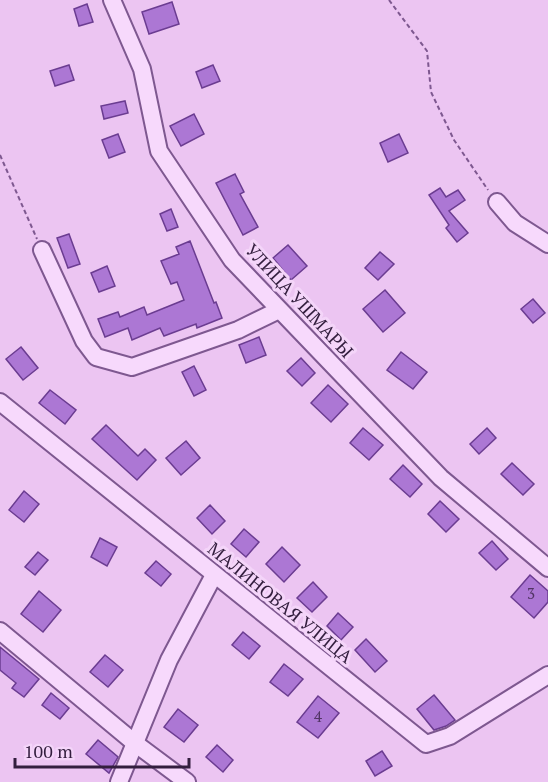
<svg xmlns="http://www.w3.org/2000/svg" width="548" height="782" viewBox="0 0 548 782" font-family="'PT Serif',serif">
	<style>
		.building { fill: #ac77d4; stroke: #6b3c91; stroke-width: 1.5 }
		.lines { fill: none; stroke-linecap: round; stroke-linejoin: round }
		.minor-casing { stroke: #7e5890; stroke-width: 20 }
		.path { stroke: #7e5890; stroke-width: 2; stroke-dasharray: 4.5 3; stroke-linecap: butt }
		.minor { stroke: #f7d9fc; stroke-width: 16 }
		.labels { text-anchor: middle; stroke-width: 6; stroke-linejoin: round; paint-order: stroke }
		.number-label { font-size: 15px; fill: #513464 }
		.street-label { font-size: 18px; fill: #331e3e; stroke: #f4d5f9 }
	</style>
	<rect width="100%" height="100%" fill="#ecc5f2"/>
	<g class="building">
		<polygon points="172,2 179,24 149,34 142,12"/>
		<polygon points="87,4 93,22 79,26 74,9"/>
		<polygon points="69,65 74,80 55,86 50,71"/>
		<polygon points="213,65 220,81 202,88 196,72"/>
		<polygon points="125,101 128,113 104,119 101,106"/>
		<polygon points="194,114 204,134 181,146 170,126"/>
		<polygon points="118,134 125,152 109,158 102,140"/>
		<polygon points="399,134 408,153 388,162 380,143"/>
		<polygon points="235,174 244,192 240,194 258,227 243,235 216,183"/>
		<polygon points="440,188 446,197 458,190 465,200 449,211 468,233 457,242 446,228 449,225 429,195"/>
		<polygon points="171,209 178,227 167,231 160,214"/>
		<polygon points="69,234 80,264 68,268 57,238"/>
		<polygon points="190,241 214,303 216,302 222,318 197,328 196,324 164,336 160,328 132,340 128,328 105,337 98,319 118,312 120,317 144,307 147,315 184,300 177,282 171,284 161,261 179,254 176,247"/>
		<polygon points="288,245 307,266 291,280 273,258"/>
		<polygon points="380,252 394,264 378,280 365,268"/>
		<polygon points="107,266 115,286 99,292 91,273"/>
		<polygon points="385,290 405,313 383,332 363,309"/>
		<polygon points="533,299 545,313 533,323 521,309"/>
		<polygon points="259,337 266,355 246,363 239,345"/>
		<polygon points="21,347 38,368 23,380 6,359"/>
		<polygon points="401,352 427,372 413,389 387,370"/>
		<polygon points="301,358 315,373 302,386 287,371"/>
		<polygon points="194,366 206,390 194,396 182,372"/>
		<polygon points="328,385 348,404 331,422 311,403"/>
		<polygon points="50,390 76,410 65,424 39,403"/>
		<polygon points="106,425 138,456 145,449 156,460 137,480 92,439"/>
		<polygon points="363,428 383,445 369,460 350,443"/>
		<polygon points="487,428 496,438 479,454 470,444"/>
		<polygon points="186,441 200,458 181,475 166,458"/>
		<polygon points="512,463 534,484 523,495 501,474"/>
		<polygon points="403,465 422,484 410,497 390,479"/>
		<polygon points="24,491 39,504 24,522 9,510"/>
		<polygon points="440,501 459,519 446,532 428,514"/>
		<polygon points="210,505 225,521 212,534 197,518"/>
		<polygon points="244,529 259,542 246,557 231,544"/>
		<polygon points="100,538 117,547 107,566 91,557"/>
		<polygon points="492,541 508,559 496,570 479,553"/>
		<polygon points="282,547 300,565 284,582 266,564"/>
		<polygon points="38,552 48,560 35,575 25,567"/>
		<polygon points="156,561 171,574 161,586 145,573"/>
		<polygon points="530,575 548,591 548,602 534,618 511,597"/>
		<polygon points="313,582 327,597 312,612 297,598"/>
		<polygon points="39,591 61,610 43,632 21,614"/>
		<polygon points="338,613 353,627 341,640 327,626"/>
		<polygon points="243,632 260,646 249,659 232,645"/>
		<polygon points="366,639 387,661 375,672 355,650"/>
		<polygon points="0,647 39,679 24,697 12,688 16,683 0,670"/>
		<polygon points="105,655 123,670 108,687 90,672"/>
		<polygon points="284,664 303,679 288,696 270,682"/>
		<polygon points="51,693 69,708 60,719 42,705"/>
		<polygon points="434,695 455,720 446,726 434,730 417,709"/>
		<polygon points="318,696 339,713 318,738 297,722"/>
		<polygon points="178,709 198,725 184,742 164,727"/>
		<polygon points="98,740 118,757 109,773 86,754"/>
		<polygon points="217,745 233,760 223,772 206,757"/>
		<polygon points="382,751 392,766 375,776 366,761"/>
	</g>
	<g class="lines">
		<g class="minor-casing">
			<g id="minor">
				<polyline points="112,0 142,69 159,151 232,260 441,478 548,568"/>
				<polyline points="497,202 515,223 548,244"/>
				<polyline points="42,250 84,341 96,357 132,367 238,330 279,310"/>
				<polyline points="0,402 426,744 450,736 548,675"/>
				<polyline points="0,631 136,744 187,782"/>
				<polyline points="119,782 169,660 214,575"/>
			</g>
		</g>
		<g class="path">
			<polyline points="389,0 427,51 431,92 454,140 488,190"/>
			<polyline points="0,155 37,239"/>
		</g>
		<use href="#minor" class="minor"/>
	</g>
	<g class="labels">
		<g class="number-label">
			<text x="531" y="599">3</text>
			<text x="318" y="722">4</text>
		</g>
		<g class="street-label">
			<text transform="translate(299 301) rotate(47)" y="6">УЛИЦА УШМАРЫ</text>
			<text transform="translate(280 603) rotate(39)" y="6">МАЛИНОВАЯ УЛИЦА</text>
		</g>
	</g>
	<path d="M15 758v9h174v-9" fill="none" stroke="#331e3e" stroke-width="3"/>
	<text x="24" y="758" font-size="18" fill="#331e3e" stroke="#f4d5f9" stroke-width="4.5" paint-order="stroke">100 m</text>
</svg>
